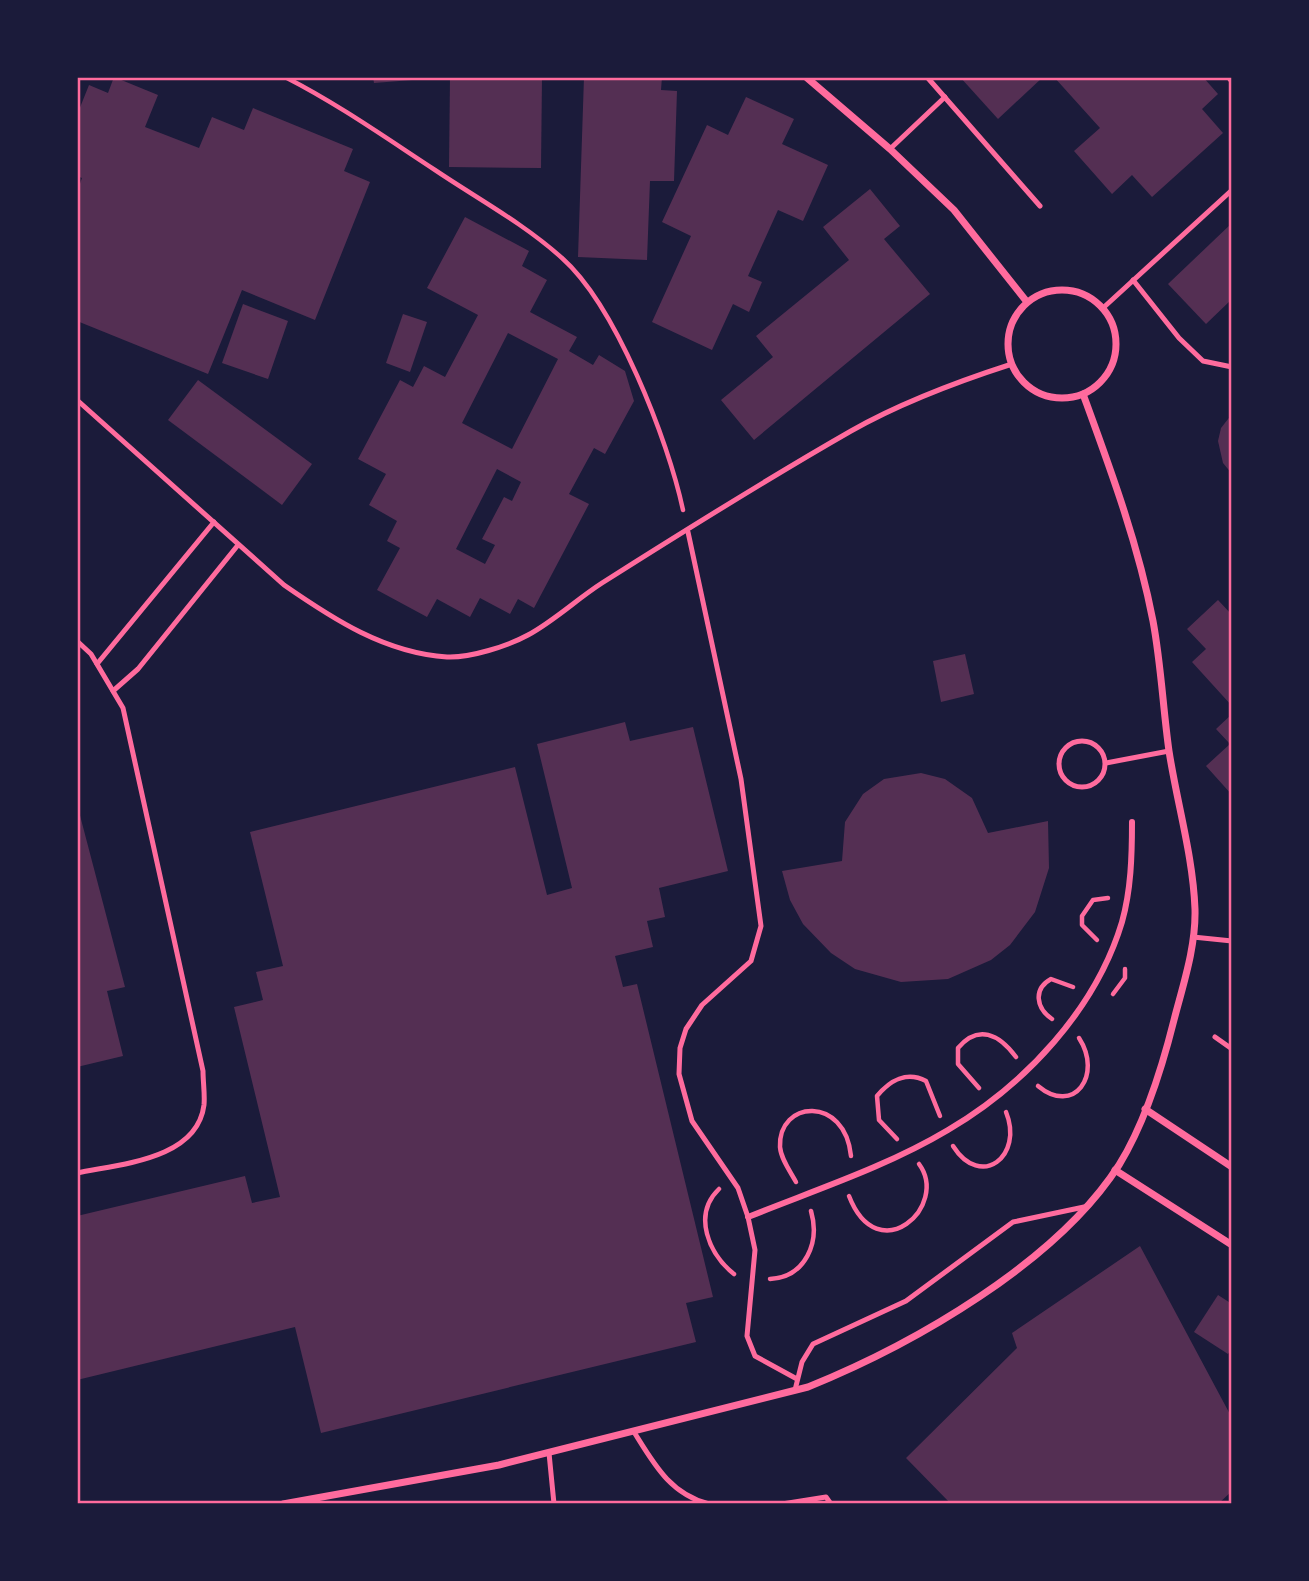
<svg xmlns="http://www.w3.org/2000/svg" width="1309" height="1581" viewBox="0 0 1309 1581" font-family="'PT Serif',serif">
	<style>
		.building { fill: #542f53; fill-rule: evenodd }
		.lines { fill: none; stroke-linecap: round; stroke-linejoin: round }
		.path { stroke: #ff6b9d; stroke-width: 4.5 }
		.service { stroke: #ff6b9d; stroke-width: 5 }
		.pedestrian { stroke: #ff6b9d; stroke-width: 6 }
		.minor { stroke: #ff6b9d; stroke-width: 7 }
		.neatline { fill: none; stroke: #ff6b9d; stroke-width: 2.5 }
	</style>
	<rect width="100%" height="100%" fill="#1b1b3a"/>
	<g class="building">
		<polygon points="114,77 158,95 145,127 199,148 212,117 244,130 253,108 353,149 344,171 370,182 315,320 242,290 208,374 77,321 77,192 82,178 77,176 77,115 89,85 108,93"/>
		<polygon points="373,77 425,77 425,79 374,83"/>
		<polygon points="450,77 542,77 541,168 449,167"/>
		<polygon points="584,77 662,77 661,90 677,91 674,181 650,181 647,260 578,257"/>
		<polygon points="960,77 1043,77 998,119"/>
		<polygon points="1054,77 1203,77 1218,94 1202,109 1223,133 1152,197 1132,175 1112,194 1074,151 1100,128"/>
		<polygon points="746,97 794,119 782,144 828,165 803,221 778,210 748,276 762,282 749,312 733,304 712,350 652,322 691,236 662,222 707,125 728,135"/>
		<polygon points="870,189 900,226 884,239 930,294 754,440 721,400 773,357 756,336 849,260 823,227"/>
		<path d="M465 217 529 251 522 266 547 280 530 312 577 337 569 351 593 365 599 355 625 371 634 401 605 454 594 448 569 494 589 504 534 608 518 599 510 614 480 598 470 617 437 599 427 617 377 590 400 548 387 541 397 521 369 505 386 474 358 459 400 380 413 387 424 366 445 377 478 315 427 288ZM508 333 558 359 512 449 462 423ZM497 469 521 482 512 501 504 497 482 539 495 545 485 564 456 549Z"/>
		<polygon points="1232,223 1232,299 1206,324 1168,284"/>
		<polygon points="243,304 288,321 268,379 222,363"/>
		<polygon points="403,314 427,322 410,372 386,363"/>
		<polygon points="198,380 312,464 282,505 168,420"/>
		<polygon points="1232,414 1232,474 1223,463 1218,441 1221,428"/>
		<polygon points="1218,600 1232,615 1232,706 1192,662 1206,649 1187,629"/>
		<polygon points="965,654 974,694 941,702 933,661"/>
		<polygon points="1232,714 1232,795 1206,766 1230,744 1216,729"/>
		<polygon points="625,722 630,741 693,727 728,871 659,888 665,917 647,921 653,947 615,956 623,987 637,984 713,1297 686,1303 696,1342 321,1433 295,1327 77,1380 77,1216 245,1176 252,1203 280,1197 234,1007 263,1000 256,972 283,966 250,832 515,767 547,895 572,888 537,744"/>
		<polygon points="921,773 945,779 972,798 988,833 1048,821 1049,868 1035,912 1010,945 991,960 948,979 901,982 855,969 831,953 803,924 790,900 782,871 842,861 845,822 863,794 884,779"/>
		<polygon points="77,804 125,987 107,991 123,1056 77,1067"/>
		<polygon points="1140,1246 1232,1418 1232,1491 1218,1504 951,1504 906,1458 1017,1348 1012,1333"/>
		<polygon points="1218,1295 1232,1304 1232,1348 1228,1354 1194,1332"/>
	</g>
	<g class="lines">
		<g class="path">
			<path d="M285 77C338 104 386 138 435 170 478 199 523 223 562 258 616 306 668 440 683 510"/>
			<polyline points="1228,77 1232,82"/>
			<polyline points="1097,940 1082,925 1082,916 1093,900 1108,898"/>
			<polyline points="1113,994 1125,978 1125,969"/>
			<path d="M1052 1019C1036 1008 1033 989 1051 979L1073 987"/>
			<path d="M1038 1086C1074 1116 1103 1075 1079 1038"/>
			<path d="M979 1088 958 1064V1048C978 1024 999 1034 1016 1057"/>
			<path d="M897 1139 879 1120 877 1096C890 1080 907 1071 926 1081L940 1116"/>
			<path d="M953 1146C981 1190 1024 1156 1006 1112"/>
			<path d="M796 1182C790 1171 781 1159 780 1147 778 1100 845 1095 851 1156"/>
			<path d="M719 1189C692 1215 709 1254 734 1274"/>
			<path d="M849 1196C878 1271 950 1206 919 1164"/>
			<path d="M770 1279C806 1277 820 1242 811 1211"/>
		</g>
		<g class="service">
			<polyline points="927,77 1040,206"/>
			<polyline points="890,149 945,97"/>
			<polyline points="1133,280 1179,338 1203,361 1232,367"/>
			<polyline points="1103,308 1232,190"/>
			<path d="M77 400 284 585C333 619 385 653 447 657 470 658 508 646 528 635 554 621 577 599 602 583 684 531 767 479 851 431 902 402 956 382 1012 364"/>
			<polyline points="688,532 741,779 761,926 751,961 702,1005 686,1029 680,1048 679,1074 692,1121 738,1188 748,1217 755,1250 747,1336 755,1356 797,1379"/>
			<path d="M77 641 91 654 123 708 203 1071C203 1082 205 1094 204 1105 197 1160 119 1164 77 1173"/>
			<polyline points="97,664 214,522"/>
			<polyline points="113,691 138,669 238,545"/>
			<circle cx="1082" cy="764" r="23"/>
			<polyline points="1106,763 1169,751"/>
			<polyline points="1193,937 1232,941"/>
			<polyline points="1215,1037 1232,1049"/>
			<polyline points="795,1390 802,1362 813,1344 906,1301 1013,1222 1084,1207"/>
			<path d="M634 1432C654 1464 670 1494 709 1504"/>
			<polyline points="549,1453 554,1504"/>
			<polyline points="782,1504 826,1497 831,1504"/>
		</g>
		<path class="pedestrian" d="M748 1217C815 1190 886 1167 948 1130 1025 1085 1096 1009 1122 922 1131 890 1132 856 1132 822"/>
		<g class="minor">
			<polyline points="806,77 890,149 954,210 1027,302"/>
			<circle cx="1062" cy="344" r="54"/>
			<polyline points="1145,1109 1232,1167"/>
			<polyline points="1115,1170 1232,1245"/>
			<path d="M283 1504 499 1465 808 1387C914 1344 1056 1263 1119 1165 1145 1123 1162 1068 1174 1020 1183 985 1196 947 1195 909 1193 856 1177 803 1169 751 1163 708 1161 664 1153 621 1138 543 1110 468 1083 394"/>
		</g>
	</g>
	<rect width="1309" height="1581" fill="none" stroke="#1b1b3a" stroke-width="158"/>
	<rect x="79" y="79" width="1151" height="1423" class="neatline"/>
</svg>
